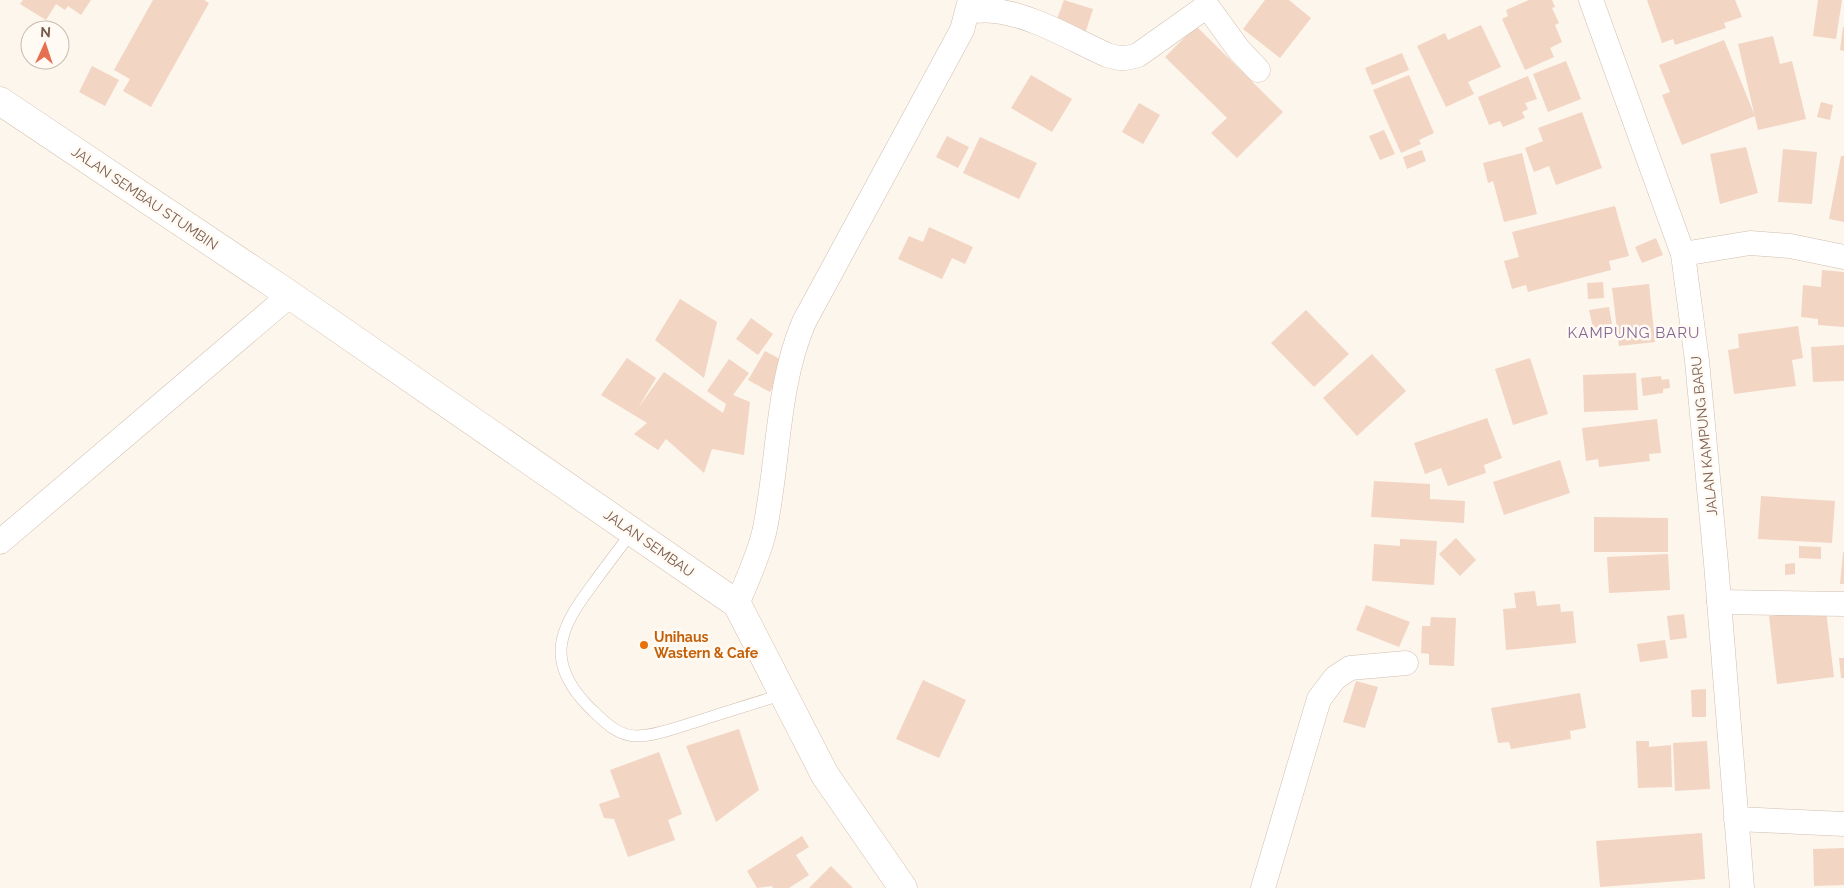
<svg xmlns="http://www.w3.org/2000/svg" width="1844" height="888" viewBox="0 0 1844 888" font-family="Raleway,sans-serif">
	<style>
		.building { fill: #f3d5c3 }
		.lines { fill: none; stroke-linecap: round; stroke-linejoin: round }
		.service-casing { stroke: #d1beb0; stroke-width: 12 }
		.minor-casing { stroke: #d1beb0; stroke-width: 25 }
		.secondary-casing { stroke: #d6c0b0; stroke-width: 29 }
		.service { stroke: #fff; stroke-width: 11 }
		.minor { stroke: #fff; stroke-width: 24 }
		.secondary { stroke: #fff; stroke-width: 28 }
		.food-dot { fill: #e8710a; stroke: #fffaf3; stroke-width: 2 }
		.labels { text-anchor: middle; stroke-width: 5; stroke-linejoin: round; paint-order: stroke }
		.street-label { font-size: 14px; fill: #7a5c4d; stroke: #fffaf3 }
		.food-label { font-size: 14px; font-weight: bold; fill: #c56008; stroke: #fffaf3; text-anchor: start }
		.neighbourhood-label { font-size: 15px; letter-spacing: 1px; fill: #846695; stroke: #fffaf3 }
	</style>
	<rect width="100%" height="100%" fill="#fdf6ec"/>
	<g class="building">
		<polygon points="23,0 91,0 81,15 68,6 65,10 56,4 46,20 20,4"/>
		<polygon points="153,0 204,0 209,3 151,107 123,91 130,79 114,70"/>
		<polygon points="1064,0 1093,9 1084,37 1054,27"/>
		<polygon points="1265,0 1289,0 1311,18 1280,58 1243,29"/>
		<polygon points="1529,0 1552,0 1555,7 1552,8 1559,23 1555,25 1562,42 1550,48 1554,57 1525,70 1502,19 1508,16 1506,10"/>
		<polygon points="1647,0 1735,0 1742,17 1724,23 1726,28 1675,45 1673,39 1662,43"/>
		<polygon points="1818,0 1842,0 1836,39 1813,36"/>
		<polygon points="1481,25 1501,67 1468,82 1474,94 1446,107 1417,46 1445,33 1448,40"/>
		<polygon points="1196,26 1283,112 1237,158 1211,133 1227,118 1165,57"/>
		<polygon points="1843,27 1844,27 1844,51 1840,50"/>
		<polygon points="1773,36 1780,64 1792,61 1806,119 1758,130 1738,44"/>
		<polygon points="1724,40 1755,116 1682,145 1662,95 1670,92 1659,65"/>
		<polygon points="1402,53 1409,70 1372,85 1365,68"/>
		<polygon points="1566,61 1581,99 1548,112 1533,74"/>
		<polygon points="92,66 119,80 105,106 79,92"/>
		<polygon points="1031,75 1072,99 1052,132 1011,108"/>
		<polygon points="1409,75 1434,133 1419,140 1421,144 1401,153 1373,90"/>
		<polygon points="1528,76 1537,99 1525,103 1528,109 1522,112 1525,118 1503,127 1500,121 1489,125 1478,97"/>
		<polygon points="1821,102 1833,105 1830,120 1817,117"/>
		<polygon points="1139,103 1160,115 1143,144 1122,132"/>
		<polygon points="1582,112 1602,168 1556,185 1549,166 1534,172 1525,148 1543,141 1538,128"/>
		<polygon points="1384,130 1395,154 1380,160 1369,136"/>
		<polygon points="947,136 969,147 958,168 936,157"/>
		<polygon points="980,137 1037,163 1019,199 963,173"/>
		<polygon points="1746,147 1758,193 1720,204 1710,154"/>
		<polygon points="1783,149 1817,152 1812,204 1778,202"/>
		<polygon points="1422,150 1426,161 1407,169 1403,157"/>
		<polygon points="1522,153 1537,214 1504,222 1493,181 1488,183 1483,163"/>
		<polygon points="1841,156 1844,156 1844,222 1829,219"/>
		<polygon points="1615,206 1629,256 1609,261 1611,270 1528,292 1526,285 1512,289 1504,261 1519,257 1512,232"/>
		<polygon points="929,227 973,247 965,264 952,258 942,279 898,259 909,236 923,242"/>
		<polygon points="1656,238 1663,255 1642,263 1635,247"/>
		<polygon points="1822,270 1844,272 1844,327 1818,325 1818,319 1801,317 1803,285 1821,287"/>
		<polygon points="1603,282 1604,298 1588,299 1587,283"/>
		<polygon points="1649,284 1655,342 1619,346 1612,288"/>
		<polygon points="680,299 717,322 704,378 655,340"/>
		<polygon points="1609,307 1612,324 1593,328 1589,310"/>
		<polygon points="1306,310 1349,354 1314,387 1271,343"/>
		<polygon points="751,318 773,334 758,355 736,339"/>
		<polygon points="1798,326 1803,358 1792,360 1796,386 1734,394 1728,350 1739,348 1738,334"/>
		<polygon points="1844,345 1844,381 1813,382 1811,347"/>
		<polygon points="765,351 787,363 770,392 748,380"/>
		<polygon points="1372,354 1406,391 1357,436 1323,398"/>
		<polygon points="627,358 656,378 638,408 664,372 723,413 726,404 707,391 729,359 749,373 733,395 750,402 744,455 712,449 704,473 666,439 658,450 634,434 647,423 601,395"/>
		<polygon points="1530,358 1548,414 1513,425 1495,369"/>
		<polygon points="1636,373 1638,410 1584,412 1583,375"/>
		<polygon points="1661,376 1662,380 1669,379 1670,388 1663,389 1663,393 1643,396 1641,378"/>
		<polygon points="1487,418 1502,458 1484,465 1486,473 1448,486 1441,468 1425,474 1414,443"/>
		<polygon points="1657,419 1661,453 1649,454 1650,461 1599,467 1598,459 1586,461 1582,428"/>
		<polygon points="1560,460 1570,493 1504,515 1493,482"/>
		<polygon points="1374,481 1430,484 1430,499 1465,501 1464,523 1371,517"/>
		<polygon points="1761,496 1835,501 1832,543 1758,539"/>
		<polygon points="1594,517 1668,518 1668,552 1594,552"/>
		<polygon points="1456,538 1476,560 1460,576 1439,554"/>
		<polygon points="1400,539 1437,541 1434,585 1372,581 1374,544 1400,546"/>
		<polygon points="1799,546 1821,547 1821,559 1799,558"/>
		<polygon points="1843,552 1844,552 1844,584 1840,584"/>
		<polygon points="1668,554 1670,590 1609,593 1607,557"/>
		<polygon points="1795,563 1795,574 1785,575 1785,564"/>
		<polygon points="1535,591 1537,606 1560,604 1561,612 1573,611 1576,643 1506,650 1503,609 1516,608 1514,593"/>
		<polygon points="1366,605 1410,622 1399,647 1356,630"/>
		<polygon points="1826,610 1834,677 1777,684 1769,616"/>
		<polygon points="1684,614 1687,638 1670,640 1667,616"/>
		<polygon points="1431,617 1456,618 1454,666 1429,665 1429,654 1421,653 1422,626 1430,626"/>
		<polygon points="1665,640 1668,658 1640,662 1637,644"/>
		<polygon points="1839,658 1844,658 1844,678 1841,678"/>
		<polygon points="923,680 966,700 939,758 896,739"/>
		<polygon points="1356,681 1378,687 1365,728 1343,722"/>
		<polygon points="1706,689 1706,717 1692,717 1691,690"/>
		<polygon points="1580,693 1586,728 1570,731 1571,739 1511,749 1509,742 1498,743 1491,708"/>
		<polygon points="739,729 759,790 716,822 686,746"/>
		<polygon points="1636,741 1649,741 1649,747 1671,745 1672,787 1638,788"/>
		<polygon points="1707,741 1710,789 1675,791 1673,743"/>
		<polygon points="659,752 682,814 668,820 675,840 628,857 614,819 604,818 599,804 620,797 610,770"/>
		<polygon points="1702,833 1705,879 1600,887 1596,841"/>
		<polygon points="802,836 809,847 796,855 809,875 789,888 773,888 772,886 757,888 747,871"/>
		<polygon points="1844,848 1844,885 1814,886 1813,849"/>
		<polygon points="831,866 853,888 809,888"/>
	</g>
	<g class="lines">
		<g class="service-casing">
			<path id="service" d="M632 532C619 549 606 566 593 584 559 629 544 661 589 707 603 720 616 736 637 736 655 736 675 728 692 723 722 713 753 704 783 694"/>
		</g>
		<g class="minor-casing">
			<g id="minor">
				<polyline points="1591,0 1683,254 1697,361 1716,563 1742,888"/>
				<path d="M968 11C977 11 987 10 995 11 1033 15 1073 40 1107 55 1119 59 1126 59 1138 55L1207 6 1239 50 1258 70"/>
				<polyline points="1683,254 1750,243 1790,246 1844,257"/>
				<polyline points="0,542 290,295"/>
				<polyline points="1719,602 1844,604"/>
				<path d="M737 604C747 581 758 557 764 533 779 464 776 387 804 322L962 30 970 0"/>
				<polyline points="1736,819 1844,824"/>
				<polyline points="1263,888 1319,699 1335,678 1350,668 1406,663"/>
			</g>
		</g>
		<g class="secondary-casing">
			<polyline id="secondary" points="0,101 290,295 737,604 825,775 903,888"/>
		</g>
		<use href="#service" class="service"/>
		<use href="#minor" class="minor"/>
		<use href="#secondary" class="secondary"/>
	</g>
	<circle class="food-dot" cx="644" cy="645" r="5"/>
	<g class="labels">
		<g class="street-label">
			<text transform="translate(145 198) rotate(34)" y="5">JALAN SEMBAU STUMBIN</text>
			<text transform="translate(1704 436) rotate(-96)" y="5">JALAN KAMPUNG BARU</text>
			<text transform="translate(649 543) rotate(35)" y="5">JALAN SEMBAU</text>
		</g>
		<g class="food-label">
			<text x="654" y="642">Unihaus<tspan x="654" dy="16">Wastern &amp; Cafe</tspan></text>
		</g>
		<g class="neighbourhood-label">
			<text x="1634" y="338">KAMPUNG BARU</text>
		</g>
	</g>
	<g transform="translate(45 45) rotate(3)"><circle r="24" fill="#fffaf3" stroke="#cabbb1"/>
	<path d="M0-4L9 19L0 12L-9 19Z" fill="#e76f51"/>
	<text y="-8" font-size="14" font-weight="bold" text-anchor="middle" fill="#7a5c4d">N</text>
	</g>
</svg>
